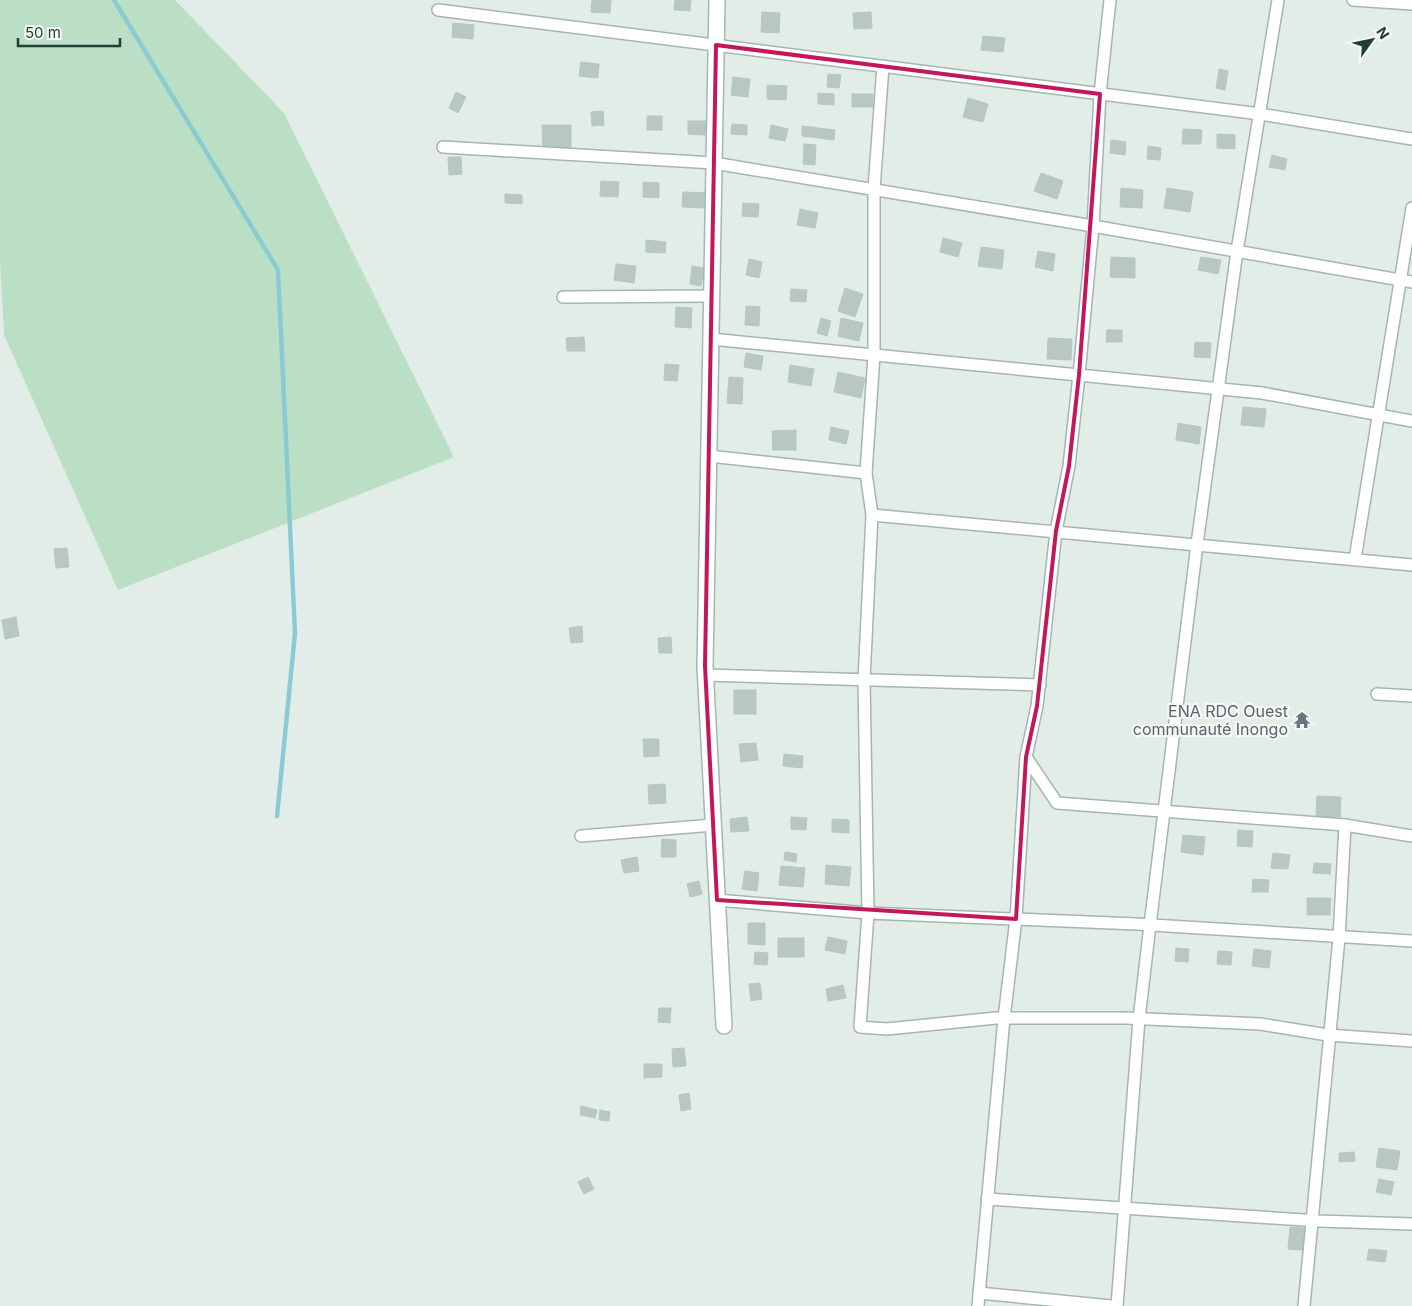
<svg xmlns="http://www.w3.org/2000/svg" width="1412" height="1306" viewBox="0 0 1412 1306" font-family="Inter,sans-serif">
	<style>
		.green { fill: #bbdfc4 }
		.lines { fill: none; stroke-linecap: round; stroke-linejoin: round }
		.stream { stroke: #8acbd3; stroke-width: 4.5 }
		.building { fill: #b8c8c1; stroke: #b5c7bf }
		.street-casing { stroke: #a5b5af; stroke-width: 14 }
		.secondary-casing { stroke: #a1b9b0; stroke-width: 18 }
		.street { stroke: #fff; stroke-width: 11 }
		.secondary { stroke: #fff; stroke-width: 15 }
		.marked { fill: none; stroke: #c2185b; stroke-width: 4; stroke-linejoin: round }
		.labels { text-anchor: middle; stroke-width: 4.5; stroke-linejoin: round; paint-order: stroke }
		.worship-label { font-size: 16px; fill: #5b616d; stroke: #f4f9f6; text-anchor: end }
	</style>
	<rect width="100%" height="100%" fill="#e3ede8"/>
	<polygon class="green" points="0,0 175,0 284,113 454,457 118,590 4,335 0,258"/>
	<g class="lines">
		<polyline class="stream" points="114,0 278,270 295,633 277,816"/>
	</g>
	<g class="building">
		<polygon points="592,0 611,0 610,13 591,12"/>
		<polygon points="675,0 691,0 690,11 674,10"/>
		<polygon points="762,12 780,13 779,33 761,32"/>
		<polygon points="871,12 872,28 854,29 853,13"/>
		<polygon points="453,23 474,25 473,39 452,37"/>
		<polygon points="983,36 1005,38 1003,52 981,50"/>
		<polygon points="581,62 599,64 598,78 579,76"/>
		<polygon points="1219,69 1228,71 1225,90 1216,88"/>
		<polygon points="828,74 841,75 839,88 827,87"/>
		<polygon points="733,77 750,79 748,97 731,95"/>
		<polygon points="767,85 787,86 786,100 767,99"/>
		<polygon points="456,92 466,97 458,113 449,108"/>
		<polygon points="818,93 834,94 834,105 818,104"/>
		<rect x="852" y="94" width="21" height="13"/>
		<polygon points="968,98 988,104 983,122 963,117"/>
		<polygon points="603,111 604,125 592,126 591,112"/>
		<rect x="647" y="116" width="15" height="14"/>
		<polygon points="688,121 706,121 705,135 688,134"/>
		<polygon points="732,124 747,125 747,135 731,134"/>
		<polygon points="542,125 571,125 571,148 543,148"/>
		<polygon points="771,125 788,129 785,141 769,138"/>
		<polygon points="802,126 835,130 834,140 802,136"/>
		<polygon points="1183,129 1202,130 1201,144 1182,144"/>
		<polygon points="1217,134 1235,135 1235,149 1217,148"/>
		<polygon points="1111,140 1126,142 1125,155 1110,153"/>
		<polygon points="804,144 816,145 815,165 803,164"/>
		<polygon points="1148,146 1161,148 1160,160 1147,159"/>
		<polygon points="1272,155 1287,159 1285,170 1269,167"/>
		<polygon points="448,157 461,157 462,174 449,175"/>
		<polygon points="1041,173 1063,181 1057,199 1034,191"/>
		<polygon points="601,181 619,182 618,197 600,196"/>
		<polygon points="643,182 659,183 659,198 643,197"/>
		<polygon points="1121,188 1143,190 1142,208 1120,207"/>
		<polygon points="1167,188 1193,192 1190,212 1164,208"/>
		<polygon points="683,192 707,193 706,208 682,207"/>
		<polygon points="505,194 522,195 522,204 505,203"/>
		<polygon points="743,203 759,204 758,217 742,216"/>
		<polygon points="800,209 818,213 815,228 797,225"/>
		<polygon points="943,238 962,243 958,257 940,252"/>
		<polygon points="646,240 666,242 665,253 646,252"/>
		<polygon points="981,247 1004,250 1002,269 978,266"/>
		<polygon points="1038,251 1055,254 1053,271 1035,267"/>
		<polygon points="1111,257 1135,258 1135,278 1110,277"/>
		<polygon points="1201,257 1221,260 1218,274 1198,270"/>
		<polygon points="749,259 762,262 759,278 746,275"/>
		<polygon points="616,264 636,266 634,283 614,280"/>
		<polygon points="692,266 704,268 701,286 690,284"/>
		<polygon points="845,288 863,294 855,317 838,311"/>
		<polygon points="791,289 807,290 806,302 790,301"/>
		<polygon points="746,306 760,307 759,326 745,325"/>
		<polygon points="676,307 692,308 691,328 675,327"/>
		<polygon points="821,318 831,321 827,336 817,333"/>
		<polygon points="841,318 863,323 859,341 838,336"/>
		<polygon points="1107,330 1122,330 1122,342 1106,342"/>
		<polygon points="584,337 585,351 567,351 566,338"/>
		<polygon points="1048,338 1072,339 1071,360 1047,359"/>
		<polygon points="1195,342 1211,343 1210,358 1194,357"/>
		<polygon points="746,353 763,356 761,370 744,367"/>
		<polygon points="665,364 679,365 677,381 664,380"/>
		<polygon points="790,365 814,369 811,386 788,382"/>
		<polygon points="838,372 865,378 861,398 834,392"/>
		<polygon points="729,377 743,378 742,404 727,403"/>
		<polygon points="1243,407 1266,409 1264,427 1241,425"/>
		<polygon points="1178,423 1201,427 1199,444 1176,440"/>
		<polygon points="831,427 849,431 846,444 829,440"/>
		<polygon points="796,430 796,450 773,450 772,431"/>
		<polygon points="67,548 69,567 56,568 54,549"/>
		<polygon points="16,617 19,636 5,639 2,620"/>
		<polygon points="582,626 583,642 571,643 569,628"/>
		<polygon points="671,637 672,653 659,653 658,638"/>
		<rect x="734" y="690" width="22" height="24"/>
		<polygon points="643,739 659,739 659,756 644,757"/>
		<polygon points="756,743 758,760 741,762 739,744"/>
		<polygon points="784,754 803,756 802,768 783,766"/>
		<polygon points="665,784 666,803 649,804 648,785"/>
		<polygon points="1317,796 1341,797 1340,817 1316,816"/>
		<polygon points="747,817 749,831 731,832 730,819"/>
		<polygon points="791,817 807,818 806,830 791,829"/>
		<polygon points="832,819 849,820 849,833 832,832"/>
		<polygon points="1238,830 1253,831 1252,847 1237,846"/>
		<polygon points="1183,835 1205,837 1203,855 1181,852"/>
		<polygon points="662,839 676,840 676,857 661,857"/>
		<polygon points="785,852 797,854 796,862 784,860"/>
		<polygon points="1273,853 1290,855 1288,869 1271,868"/>
		<polygon points="637,857 639,871 624,873 621,860"/>
		<polygon points="1314,863 1331,864 1330,874 1313,873"/>
		<polygon points="826,865 851,867 849,886 825,884"/>
		<polygon points="781,866 805,868 803,887 779,885"/>
		<polygon points="745,871 759,873 757,891 742,889"/>
		<polygon points="1253,879 1269,880 1268,892 1252,892"/>
		<polygon points="699,881 702,894 690,897 687,884"/>
		<polygon points="1307,898 1331,898 1330,915 1307,915"/>
		<polygon points="748,923 765,923 765,945 748,944"/>
		<polygon points="828,937 847,941 845,954 825,950"/>
		<rect x="778" y="938" width="26" height="19"/>
		<polygon points="1176,948 1189,949 1188,962 1175,961"/>
		<polygon points="1254,949 1271,951 1269,968 1252,966"/>
		<polygon points="1218,951 1232,952 1231,965 1217,964"/>
		<polygon points="755,952 768,953 767,965 754,964"/>
		<polygon points="760,983 762,999 751,1001 749,984"/>
		<polygon points="843,985 846,998 828,1001 826,989"/>
		<polygon points="659,1008 671,1008 670,1023 658,1022"/>
		<polygon points="684,1048 686,1066 673,1067 672,1049"/>
		<polygon points="644,1064 662,1064 662,1077 644,1078"/>
		<polygon points="689,1093 691,1109 681,1111 679,1095"/>
		<polygon points="581,1106 597,1110 595,1118 580,1115"/>
		<polygon points="600,1110 610,1112 609,1121 599,1120"/>
		<polygon points="1379,1148 1400,1151 1397,1170 1376,1167"/>
		<polygon points="1354,1152 1355,1161 1339,1162 1339,1153"/>
		<polygon points="588,1177 594,1189 584,1194 578,1182"/>
		<polygon points="1379,1179 1394,1182 1391,1195 1376,1192"/>
		<polygon points="1290,1227 1304,1228 1303,1250 1288,1249"/>
		<polygon points="1369,1249 1387,1251 1385,1262 1367,1260"/>
	</g>
	<g class="lines">
		<g class="street-casing">
			<g id="street">
				<polyline points="1353,0 1412,4"/>
				<polyline points="438,10 1260,114 1412,139"/>
				<polyline points="443,147 714,163 1093,226 1412,282"/>
				<polyline points="563,297 711,296"/>
				<polyline points="711,339 1262,393 1412,421"/>
				<polyline points="709,456 866,473"/>
				<polyline points="872,515 1412,565"/>
				<polyline points="1355,559 1412,208"/>
				<polyline points="706,675 1040,685"/>
				<polyline points="1377,694 1412,696"/>
				<polyline points="1026,757 1057,803 1345,825 1412,836"/>
				<polyline points="581,836 713,825"/>
				<polyline points="717,900 868,913 864,680 872,515 866,473 874,355 874,189 883,66"/>
				<polyline points="1412,941 1136,924 868,913 860,1027 887,1029 996,1018 1125,1018 1260,1024 1328,1035 1412,1041"/>
				<polyline points="987,1199 1319,1221 1412,1224"/>
				<polyline points="979,1293 1111,1306"/>
				<polyline points="978,1306 1004,1018 1016,919 1026,757 1037,706 1056,531 1069,466 1079,375 1093,226 1100,94 1110,0"/>
				<polyline points="1117,1306 1139,1019 1150,925 1197,544 1237,251 1278,0"/>
				<polyline points="1304,1306 1339,938 1345,825"/>
			</g>
		</g>
		<g class="secondary-casing">
			<polyline id="secondary" points="717,0 705,666 724,1026"/>
		</g>
		<use href="#street" class="street"/>
		<use href="#secondary" class="secondary"/>
	</g>
	<path class="marked" d="M716 45 1100 94 1079 375 1069 466 1056 531 1037 706 1026 757 1016 919 717 900 705 666Z"/>
	<defs>
		<g id="temple-bare" transform="scale(1.35)"><path d="M0-6L5-2H3V0L6.5 2.5H4V6H1.5V3h-3V6H-4V2.5H-6.5L-3 0V-2H-5Z" fill="#6b7280" stroke="#f4f9f6" stroke-width="2.5" paint-order="stroke"/></g>
	</defs>
	<g fill-rule="evenodd">
		<use href="#temple-bare" x="1302" y="720"/>
	</g>
	<g class="labels">
		<g class="worship-label">
			<text x="1288" y="717">ENA RDC Ouest<tspan x="1288" dy="18">communauté Inongo</tspan></text>
		</g>
	</g>
	<g transform="translate(1372 40) rotate(57)" stroke="#f4f9f6" stroke-width="4" paint-order="stroke">
	<path d="M0-4L9 19L0 12L-9 19Z" fill="#223f36"/>
	<text y="-8" font-size="14" font-weight="bold" text-anchor="middle" fill="#223f36">N</text>
	</g>
	<path d="M18 38v8h102v-8" fill="none" stroke="#223f36" stroke-width="2.5"/>
	<text x="25" y="38" font-size="15" fill="#223f36" stroke="#f4f9f6" stroke-width="4" paint-order="stroke">50 m</text>
</svg>
